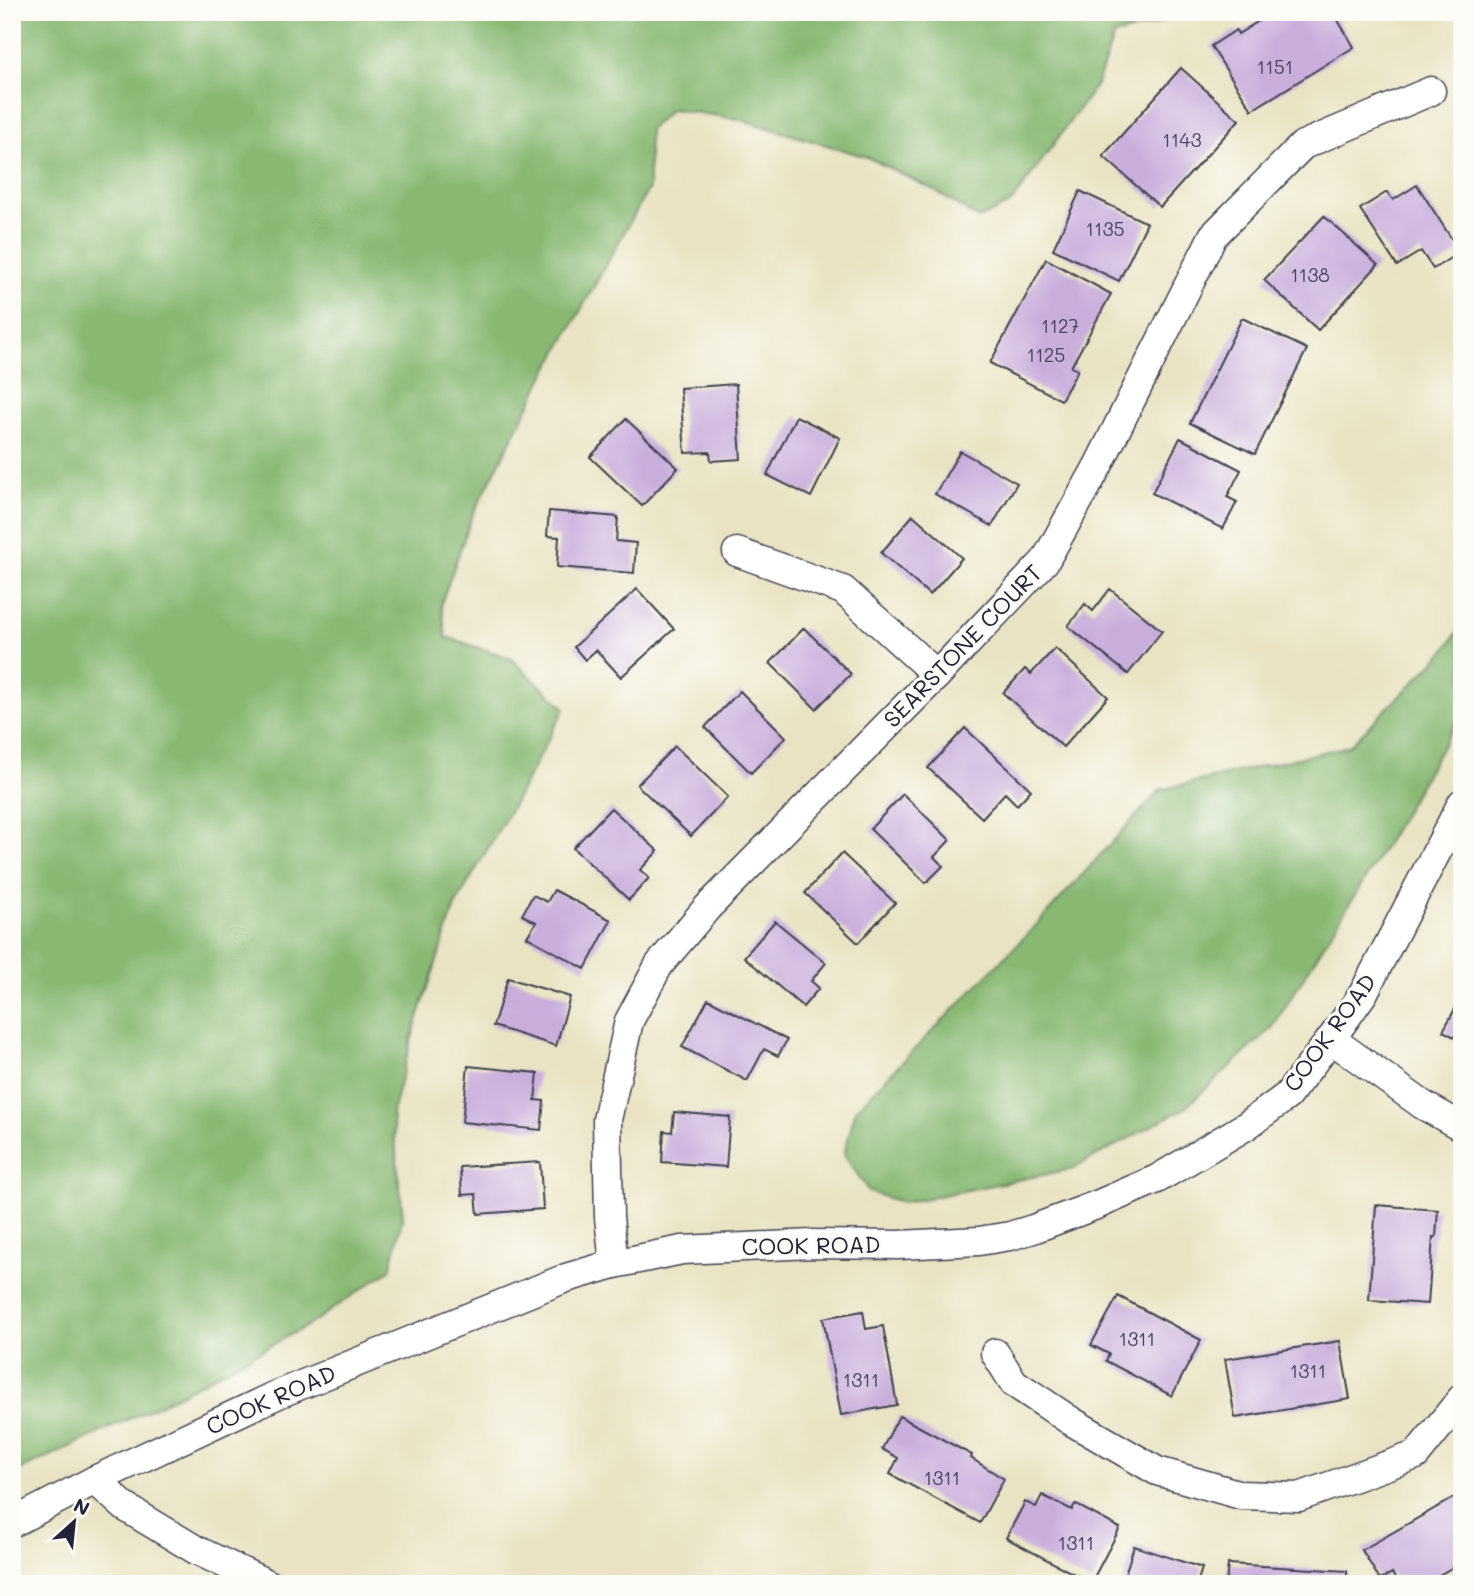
<svg xmlns="http://www.w3.org/2000/svg" width="1474" height="1596" viewBox="0 0 1474 1596" font-family="Mali,sans-serif">
	<style>
		.forest { fill: #88b872; stroke: #556d56; stroke-width: 2 }
		.building { fill: #c9aedc }
		.lines { fill: none; stroke-linecap: round; stroke-linejoin: round }
		.minor-casing { stroke: #403f4f; stroke-width: 31 }
		.minor { stroke: #fff; stroke-width: 28 }
		.labels { text-anchor: middle; stroke-width: 6; stroke-linejoin: round; paint-order: stroke }
		.number-label { font-size: 19px; fill: #4c4563 }
		.street-label { font-size: 23px; fill: #22223b; stroke: #fdfcf7 }
	</style>
	<rect width="100%" height="100%" fill="#fdfcf7"/>
	<filter id="ink" filterUnits="userSpaceOnUse"><feTurbulence type="fractalNoise" baseFrequency=".0143" numOctaves="2"/><feDisplacementMap in="SourceGraphic" scale="14" xChannelSelector="R" yChannelSelector="G"/><feConvolveMatrix kernelMatrix="1 2 1 2 8 2 1 2 1" color-interpolation-filters="sRGB"/></filter>
	<filter id="wash" filterUnits="userSpaceOnUse"><feTurbulence type="fractalNoise" baseFrequency=".00686" numOctaves="4" result="noise"/><feDisplacementMap in="SourceGraphic" scale="28" xChannelSelector="R" yChannelSelector="G"/><feGaussianBlur stdDeviation="1.57" result="paint"/><feColorMatrix in="noise" values="0 0 0 0 0 0 0 0 0 0 0 0 0 0 0 0 0 1.4 0 .05"/><feComposite in="paint" operator="in"/></filter>
	<g filter="url(#wash)">
		<rect width="100%" height="100%" fill="#e9e3c3"/>
		<g class="forest">
			<polygon points="12,12 1180,12 1156,24 1114,35 1097,84 1011,203 979,219 934,190 867,157 738,119 671,109 649,130 649,188 548,369 472,516 441,604 446,637 510,658 565,708 519,794 455,906 414,1030 392,1113 403,1216 390,1270 309,1325 161,1404 12,1474"/>
			<polygon points="1462,625 1462,712 1375,863 1272,1028 1185,1108 1072,1169 903,1203 869,1192 844,1154 856,1109 1040,921 1160,790 1349,746 1444,652"/>
		</g>
		<g id="blocks">
			<g class="building">
				<polygon points="1273,12 1333,12 1354,47 1252,110 1211,46 1236,30 1238,34"/>
				<polygon points="1181,68 1239,120 1160,207 1103,156"/>
				<polygon points="1417,185 1460,252 1433,269 1421,251 1397,266 1360,209 1387,192 1393,200"/>
				<polygon points="1080,191 1147,223 1119,281 1053,249"/>
				<polygon points="1324,216 1378,265 1318,330 1264,280"/>
				<polygon points="1046,259 1111,294 1071,367 1078,370 1061,400 990,363"/>
				<polygon points="1242,318 1307,349 1255,454 1190,423"/>
				<polygon points="736,384 741,459 711,461 710,452 685,453 680,388"/>
				<polygon points="796,416 840,438 811,497 767,475"/>
				<polygon points="626,419 678,468 642,506 590,457"/>
				<polygon points="1180,438 1241,470 1227,497 1237,502 1223,529 1152,493"/>
				<polygon points="960,451 1017,483 992,526 935,494"/>
				<polygon points="549,511 618,517 616,541 636,543 634,573 557,567 559,537 547,536"/>
				<polygon points="913,515 962,558 930,595 881,553"/>
				<polygon points="637,589 674,629 621,677 596,650 585,660 574,647"/>
				<polygon points="1110,589 1162,631 1128,674 1068,626 1085,604 1093,611"/>
				<polygon points="804,628 851,674 816,709 770,663"/>
				<polygon points="1055,648 1108,697 1063,747 1003,693 1025,669 1031,674"/>
				<polygon points="740,691 786,737 751,773 705,727"/>
				<polygon points="965,728 1031,790 1017,805 1005,793 982,818 928,768"/>
				<polygon points="675,746 728,797 691,836 637,785"/>
				<polygon points="903,794 950,840 934,857 943,866 926,883 870,829"/>
				<polygon points="611,808 658,851 640,870 649,878 629,900 573,848"/>
				<polygon points="842,853 895,903 858,943 805,893"/>
				<polygon points="554,890 611,920 585,969 527,937 536,922 522,915 533,895 547,902"/>
				<polygon points="775,921 826,963 811,981 819,988 803,1007 744,957"/>
				<polygon points="508,978 570,997 556,1046 493,1026"/>
				<polygon points="1462,996 1462,1041 1443,1031"/>
				<polygon points="708,999 787,1040 778,1056 764,1049 747,1081 682,1047"/>
				<polygon points="468,1066 538,1073 535,1100 544,1101 541,1130 462,1122"/>
				<polygon points="674,1112 730,1117 726,1167 662,1162 664,1131 672,1132"/>
				<polygon points="540,1162 543,1209 478,1214 476,1194 462,1195 460,1167"/>
				<polygon points="1376,1205 1438,1210 1436,1237 1433,1237 1428,1304 1369,1300"/>
				<polygon points="1118,1296 1201,1340 1172,1396 1106,1361 1109,1354 1091,1345"/>
				<polygon points="863,1311 866,1329 883,1326 897,1405 841,1415 823,1318"/>
				<polygon points="1340,1341 1350,1399 1235,1418 1225,1359"/>
				<polygon points="899,1416 972,1455 971,1458 1004,1479 980,1523 890,1474 898,1458 882,1449"/>
				<polygon points="1462,1493 1462,1562 1423,1584 1398,1584 1392,1573 1380,1580 1362,1550"/>
				<polygon points="1042,1495 1072,1510 1075,1504 1120,1528 1091,1583 1006,1538 1025,1502 1036,1507"/>
				<polygon points="1134,1546 1202,1568 1197,1584 1122,1584"/>
				<polygon points="1228,1564 1347,1571 1347,1584 1226,1584"/>
			</g>
		</g>
	</g>
	<g filter="url(#ink)">
		<use href="#blocks" fill-opacity="0" stroke="#403f4f" stroke-width="2"/>
		<g class="lines">
			<g class="minor-casing">
				<g id="minor">
					<polyline points="737,552 843,590 937,675"/>
					<polyline points="1331,1039 1423,1105 1462,1127"/>
					<polyline points="614,1264 609,1217 607,1120 629,1021 659,965 707,908 937,675 1045,561 1098,466 1213,236 1303,145 1431,91"/>
					<polyline points="995,1353 1014,1383 1071,1421 1157,1471 1241,1495 1299,1497 1416,1455 1462,1398"/>
					<polyline points="95,1480 125,1507 196,1550 268,1584"/>
					<polyline points="12,1523 95,1480 276,1395 566,1278 614,1264 682,1250 812,1244 899,1245 979,1241 1010,1236 1033,1229 1099,1204 1157,1179 1246,1126 1287,1096 1331,1039 1363,994 1462,803"/>
				</g>
			</g>
			<use href="#minor" class="minor"/>
		</g>
	</g>
	<g class="labels">
		<g class="number-label">
			<text x="1275" y="74">1151</text>
			<text x="1182" y="147">1143</text>
			<text x="1105" y="236">1135</text>
			<text x="1310" y="282">1138</text>
			<text x="1060" y="333">1127</text>
			<text x="1046" y="362">1125</text>
			<text x="1137" y="1346">1311</text>
			<text x="1308" y="1378">1311</text>
			<text x="861" y="1387">1311</text>
			<text x="942" y="1485">1311</text>
			<text x="1076" y="1550">1311</text>
		</g>
		<g class="street-label">
			<text transform="translate(963 646) rotate(-46)" y="8">SEARSTONE COURT</text>
			<text transform="translate(1330 1033) rotate(-54)" y="8">COOK ROAD</text>
			<text transform="translate(811 1246) rotate(-1)" y="8">COOK ROAD</text>
			<text transform="translate(271 1400) rotate(-24)" y="8">COOK ROAD</text>
		</g>
	</g>
	<rect width="1474" height="1596" fill="none" stroke="#fdfcf7" stroke-width="42"/>
	<g transform="translate(74 1522) rotate(27)" stroke="#fdfcf7" stroke-width="5" paint-order="stroke">
	<path d="M0-5L12 26L0 18L-12 26Z" fill="#22223b"/>
	<text y="-10" font-size="19" font-weight="bold" text-anchor="middle" fill="#22223b">N</text>
	</g>
</svg>
